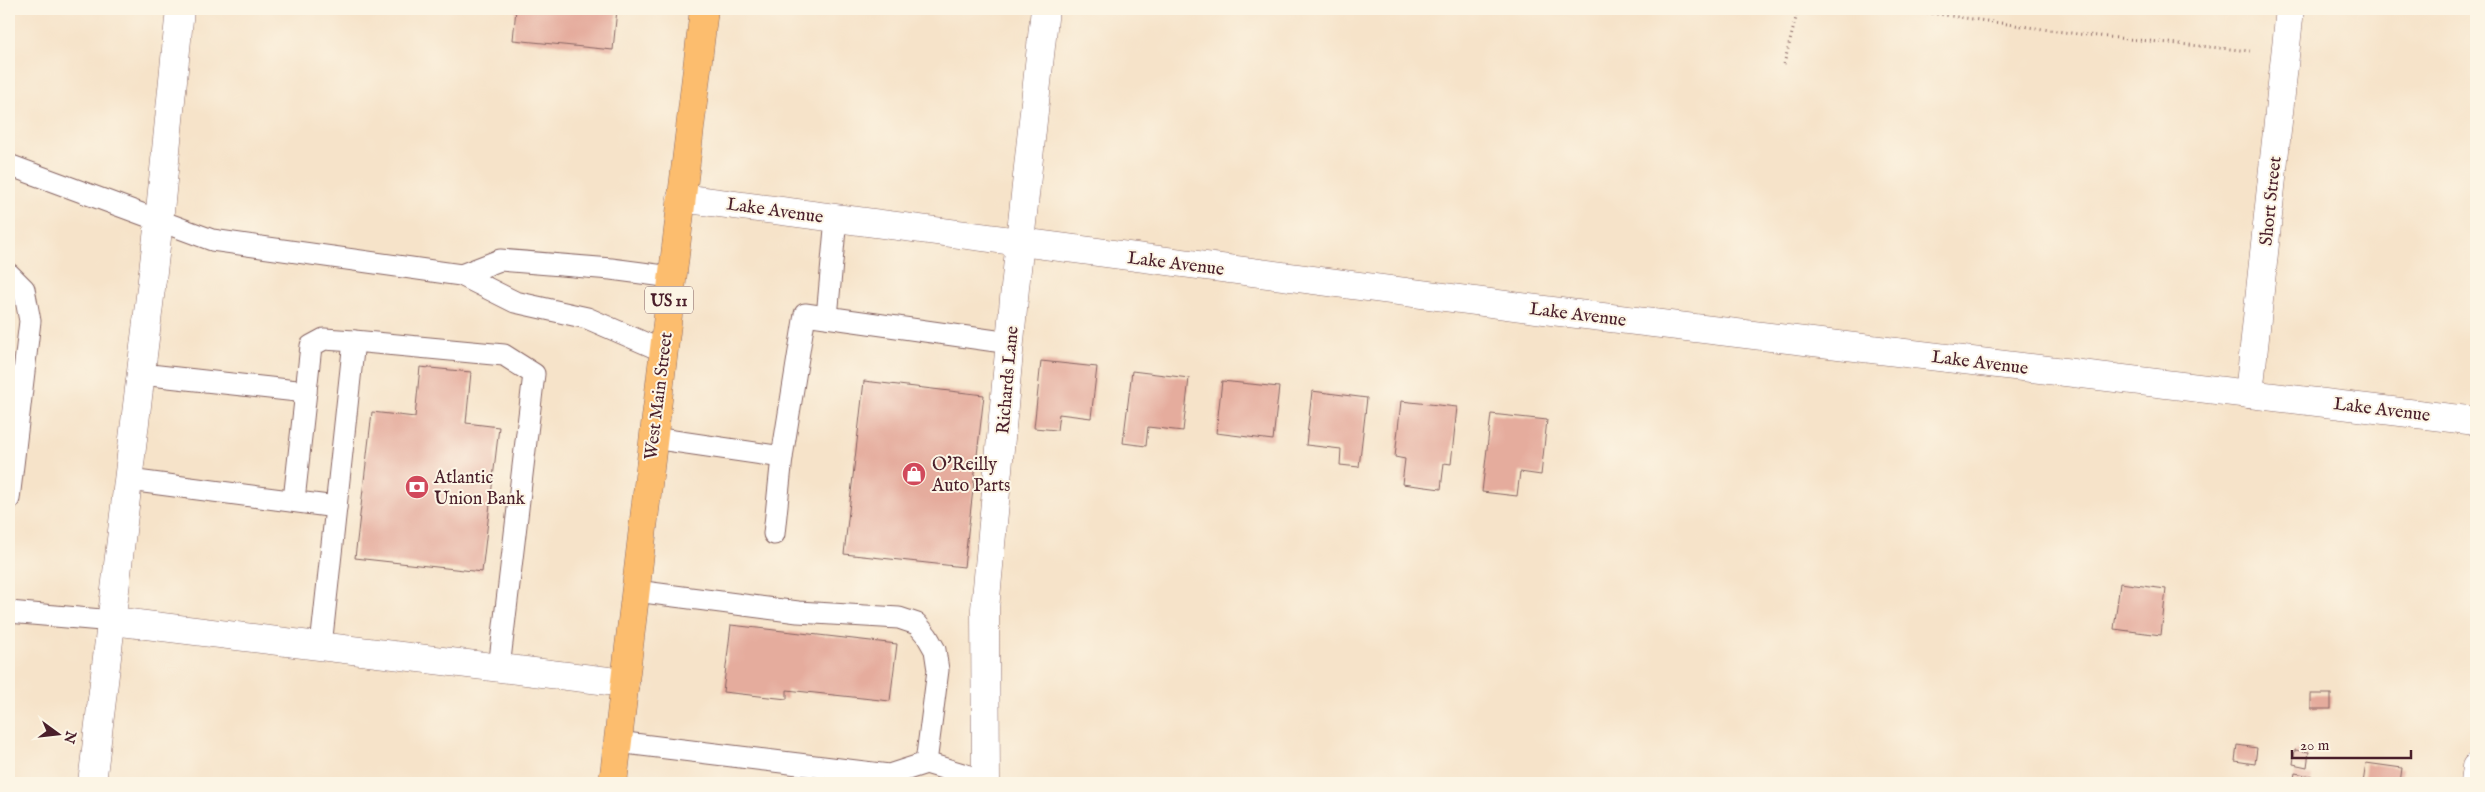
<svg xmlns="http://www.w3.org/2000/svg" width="2485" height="792" viewBox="0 0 2485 792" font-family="'IM FELL English',serif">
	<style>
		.building { fill: #e5ac9d }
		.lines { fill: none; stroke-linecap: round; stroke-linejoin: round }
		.lane-casing { stroke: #866462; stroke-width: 23 }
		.street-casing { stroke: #866462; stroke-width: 29 }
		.primary-casing { stroke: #866462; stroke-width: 29 }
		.path { stroke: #866462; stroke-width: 3; stroke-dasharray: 1 4; stroke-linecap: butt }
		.lane { stroke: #fff; stroke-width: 21 }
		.street { stroke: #fff; stroke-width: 28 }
		.primary { stroke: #fcbd6e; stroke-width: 28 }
		.labels { text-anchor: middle; stroke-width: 4; stroke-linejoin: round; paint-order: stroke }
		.shield { fill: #fcf5e5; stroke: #7f5f63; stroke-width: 1 }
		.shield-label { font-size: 16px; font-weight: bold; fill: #4a1f2b }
		.street-label { font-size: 18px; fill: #4a1f2b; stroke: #fcf5e5 }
		.poi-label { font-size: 18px; fill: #4a1f2b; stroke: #fcf5e5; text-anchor: start }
	</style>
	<rect width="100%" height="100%" fill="#fcf5e5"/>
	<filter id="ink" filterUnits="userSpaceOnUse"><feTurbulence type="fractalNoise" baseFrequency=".02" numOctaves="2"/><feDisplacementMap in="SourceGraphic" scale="10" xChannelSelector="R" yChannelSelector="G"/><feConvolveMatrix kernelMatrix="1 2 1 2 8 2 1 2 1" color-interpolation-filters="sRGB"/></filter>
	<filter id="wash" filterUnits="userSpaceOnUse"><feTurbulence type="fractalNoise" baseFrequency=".0096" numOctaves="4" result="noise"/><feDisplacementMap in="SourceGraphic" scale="20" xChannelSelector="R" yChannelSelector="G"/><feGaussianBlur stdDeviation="1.12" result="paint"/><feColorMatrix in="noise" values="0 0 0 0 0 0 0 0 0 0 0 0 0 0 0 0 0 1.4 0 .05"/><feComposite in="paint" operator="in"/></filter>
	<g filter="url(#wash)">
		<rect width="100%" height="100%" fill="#f6e3c9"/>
		<g id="blocks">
			<g class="building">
				<polygon points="516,9 617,9 613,50 513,40"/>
				<polygon points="1041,361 1097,367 1091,418 1059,414 1057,430 1034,428"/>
				<polygon points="420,367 471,372 466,423 499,427 482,572 355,558 372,412 415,417"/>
				<polygon points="1132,371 1189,378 1183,431 1148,427 1146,446 1123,443"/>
				<polygon points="864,381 984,395 964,567 844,554"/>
				<polygon points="1222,381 1279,387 1273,440 1216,433"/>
				<polygon points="1312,391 1367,398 1359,467 1340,465 1341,449 1306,445"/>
				<polygon points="1401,401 1457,407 1451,464 1444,463 1441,489 1402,484 1405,459 1395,457"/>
				<polygon points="1491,414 1547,420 1541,475 1520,472 1517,496 1482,492"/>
				<polygon points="2120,583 2166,589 2161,635 2114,629"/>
				<polygon points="731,625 897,644 890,701 787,690 787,699 723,692"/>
				<rect x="2311" y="694" width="20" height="15"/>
				<polygon points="2237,745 2257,748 2255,764 2235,761"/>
				<polygon points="2295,750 2309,752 2307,767 2293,764"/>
				<polygon points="2366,763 2402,768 2400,783 2363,783"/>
				<polygon points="2295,773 2312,776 2311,783 2293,783"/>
			</g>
		</g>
	</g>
	<g filter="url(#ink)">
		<use href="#blocks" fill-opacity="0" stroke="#866462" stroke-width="1"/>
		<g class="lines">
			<g class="lane-casing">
				<g id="lane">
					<polyline points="9,165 212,240 461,275 515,302 587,318 663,351"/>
					<polyline points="9,274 24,289 30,321 9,499"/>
					<polyline points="461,275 500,260 611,269 672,277"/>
					<polyline points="827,317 836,218"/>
					<polyline points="141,374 306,392"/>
					<polyline points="653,438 782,457 805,314 1010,343"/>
					<polyline points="129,480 336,507"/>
					<polyline points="294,500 311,346 324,339 354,341"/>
					<polyline points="774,534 782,457"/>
					<polyline points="9,612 113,621"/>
					<polyline points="321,646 354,341 504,355 534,374 499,668"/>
					<polyline points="617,742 889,775 926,763 938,670 935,650 927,636 917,624 899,618 798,612 636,591"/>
					<polyline points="926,763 986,781"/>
				</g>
			</g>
			<g class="street-casing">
				<g id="street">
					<polyline points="681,198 1552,311 2476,421"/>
					<polyline points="2249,394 2290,9"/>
					<polyline points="113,621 625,683"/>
					<polyline points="92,783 159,221 180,9"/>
					<polyline points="986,783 985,609 1015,288 1045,9"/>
					<polyline points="2474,783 2476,767"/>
				</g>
			</g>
			<g class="primary-casing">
				<polyline id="primary" points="613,783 704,9"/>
			</g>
			<g class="path">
				<polyline points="1902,9 2078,34 2250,51"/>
				<polyline points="1784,64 1797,14 1802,9"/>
			</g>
			<use href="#lane" class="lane"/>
			<use href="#street" class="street"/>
			<use href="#primary" class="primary"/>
		</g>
	</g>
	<defs>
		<g id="shop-disc" transform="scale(1.25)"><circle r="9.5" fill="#d1495b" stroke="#fcf5e5"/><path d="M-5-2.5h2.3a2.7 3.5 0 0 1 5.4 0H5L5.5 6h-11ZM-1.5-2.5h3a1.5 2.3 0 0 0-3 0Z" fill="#fff"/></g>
		<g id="bank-disc" transform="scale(1.25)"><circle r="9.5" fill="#d1495b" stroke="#fcf5e5"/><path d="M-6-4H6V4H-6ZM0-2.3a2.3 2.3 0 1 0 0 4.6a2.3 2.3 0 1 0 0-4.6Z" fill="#fff"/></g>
	</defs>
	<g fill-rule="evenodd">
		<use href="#shop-disc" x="914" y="474"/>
		<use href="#bank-disc" x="417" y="487"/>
	</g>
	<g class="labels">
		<rect class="shield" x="645" y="286.5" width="48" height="27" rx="4"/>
		<g class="shield-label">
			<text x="669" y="306">US 11</text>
		</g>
		<g class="street-label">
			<text transform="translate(2270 201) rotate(-84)" y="6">Short Street</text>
			<text transform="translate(775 210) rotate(8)" y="6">Lake Avenue</text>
			<text transform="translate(1176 263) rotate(7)" y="6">Lake Avenue</text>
			<text transform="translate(1578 314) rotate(7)" y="6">Lake Avenue</text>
			<text transform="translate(1980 362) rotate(7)" y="6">Lake Avenue</text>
			<text transform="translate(1007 380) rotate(-85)" y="6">Richards Lane</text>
			<text transform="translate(658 396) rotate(-83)" y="6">West Main Street</text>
			<text transform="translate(2382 409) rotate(7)" y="6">Lake Avenue</text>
		</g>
		<g class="poi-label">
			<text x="932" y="470">O'Reilly<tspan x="932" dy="21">Auto Parts</tspan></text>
			<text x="434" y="483">Atlantic<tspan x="434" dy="21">Union Bank</tspan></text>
		</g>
	</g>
	<rect width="2485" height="792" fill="none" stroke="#fcf5e5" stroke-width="30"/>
	<g transform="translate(58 734) rotate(105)" stroke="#fcf5e5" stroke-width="4" paint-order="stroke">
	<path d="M0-4L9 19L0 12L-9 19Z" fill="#4a1f2b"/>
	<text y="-8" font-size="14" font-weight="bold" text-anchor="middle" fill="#4a1f2b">N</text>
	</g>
	<path d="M2292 750v8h119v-8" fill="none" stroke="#4a1f2b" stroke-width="2.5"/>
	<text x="2300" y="750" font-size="15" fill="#4a1f2b" stroke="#fcf5e5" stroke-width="4" paint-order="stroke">20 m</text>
</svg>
